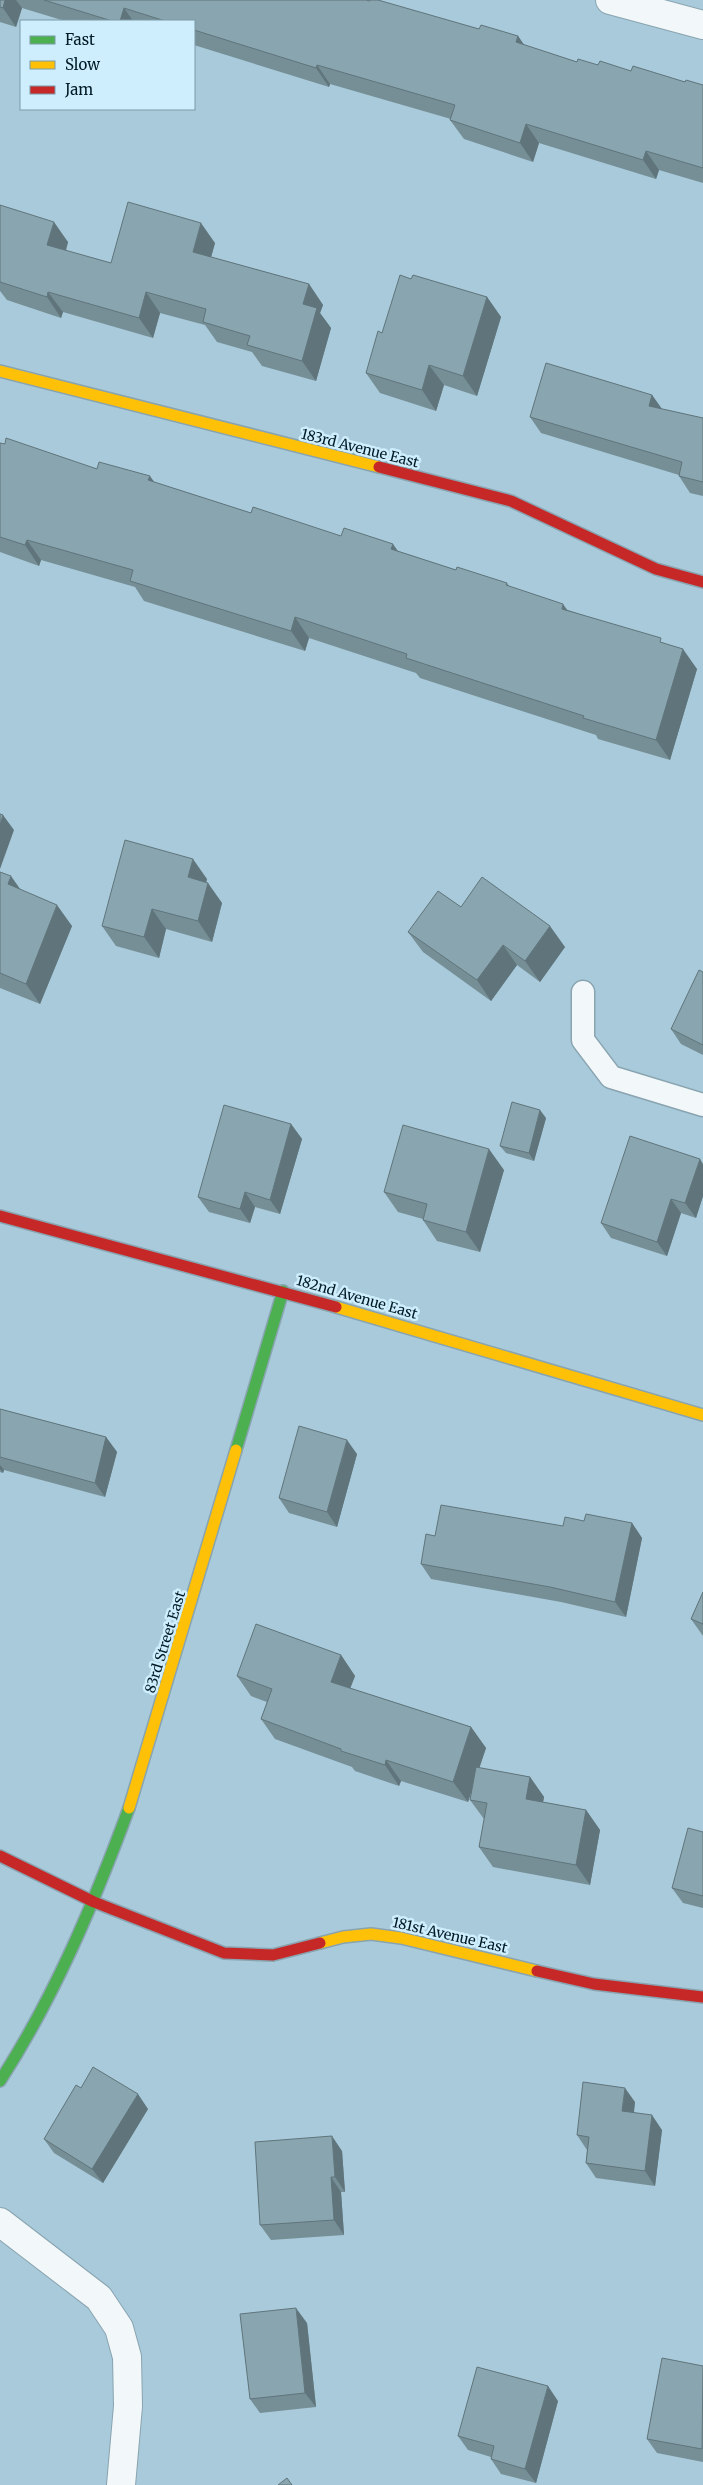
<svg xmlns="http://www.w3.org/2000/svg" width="703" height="2485" viewBox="0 0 703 2485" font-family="Merriweather,serif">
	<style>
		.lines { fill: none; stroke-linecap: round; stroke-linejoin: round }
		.lane-casing { stroke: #89a4b0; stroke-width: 25 }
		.street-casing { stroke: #89a4b0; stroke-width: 30 }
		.fast-casing { stroke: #89a4b0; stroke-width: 14 }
		.slow-casing { stroke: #89a4b0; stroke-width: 14 }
		.jam-casing { stroke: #89a4b0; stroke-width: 14 }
		.lane { stroke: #f2f7f9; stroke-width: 22 }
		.street { stroke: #f2f7f9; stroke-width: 28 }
		.fast { stroke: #4caf50; stroke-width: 11 }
		.slow { stroke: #ffc107; stroke-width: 11 }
		.jam { stroke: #c62828; stroke-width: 11 }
		.wall { fill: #768f97 }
		.shaded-wall { fill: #60747b }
		.building { fill: #89a6b0; stroke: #60747b }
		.labels { text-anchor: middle; stroke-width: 5; stroke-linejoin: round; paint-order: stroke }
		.street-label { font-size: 14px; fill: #011a25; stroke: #ceeefd }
	</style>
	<rect width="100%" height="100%" fill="#a8cada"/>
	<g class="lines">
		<g class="lane-casing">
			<polyline id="lane" points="583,992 583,1040 611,1077 703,1105"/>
		</g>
		<g class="street-casing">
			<g id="street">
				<polyline points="610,0 703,25"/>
				<polyline points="0,2222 99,2298 119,2328 127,2357 128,2406 121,2485"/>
			</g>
		</g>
		<g class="fast-casing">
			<g id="fast">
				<polyline points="236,1450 283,1291"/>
				<path d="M0 2081C55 1996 94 1903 129 1808"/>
			</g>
		</g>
		<g class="slow-casing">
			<g id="slow">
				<polyline points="0,371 379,467"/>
				<polyline points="336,1307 703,1415"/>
				<polyline points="129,1808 236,1450"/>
				<polyline points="320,1943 343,1937 371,1934 401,1938 537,1971"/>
			</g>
		</g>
		<g class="jam-casing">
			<g id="jam">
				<polyline points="379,467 511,501 656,569 703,582"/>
				<polyline points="0,1216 336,1307"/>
				<polyline points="0,1856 94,1902 224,1953 273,1955 320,1943"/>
				<polyline points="537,1971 594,1984 703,1997"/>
			</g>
		</g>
		<use href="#lane" class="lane"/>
		<use href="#street" class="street"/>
		<use href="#fast" class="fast"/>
		<use href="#slow" class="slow"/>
		<use href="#jam" class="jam"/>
	</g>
	<g class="wall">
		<polygon points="0,0 366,0 479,29 518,36 524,45 577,62 703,85 703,183 659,170 656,179 539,143 533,162 464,139 450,120 451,119 330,84 329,87 194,45 194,21 65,21 22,8 16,27 0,22"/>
		<polygon points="0,205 68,242 66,251 111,263 215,243 211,257 309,284 323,305 320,313 331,328 316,381 262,366 252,352 217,342 205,325 160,313 153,338 63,312 61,318 7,300 0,291"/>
		<polygon points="411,279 487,297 501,317 477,396 444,385 436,411 380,393 366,373 382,333"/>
		<polygon points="652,395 662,409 703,418 703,496 690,493 679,476 679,475 541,433 530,417"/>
		<polygon points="0,443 97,469 154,482 251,513 398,551 456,570 507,583 510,587 568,610 664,643 697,669 670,760 598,739 596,735 420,678 416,673 309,638 305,651 144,601 135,587 41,560 39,566 0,552"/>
		<polygon points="0,872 21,890 72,926 40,1004 0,988"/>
		<polygon points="207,879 206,882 222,903 212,942 166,929 159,958 116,946 102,926"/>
		<polygon points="461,907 565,947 540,982 517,965 491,1001 423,952 408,932"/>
		<polygon points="703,972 703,1055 681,1044 671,1029"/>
		<polygon points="546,1118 534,1161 506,1153 500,1146"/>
		<polygon points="291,1124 302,1139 280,1214 255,1207 250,1223 209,1212 198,1197"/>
		<polygon points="703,1164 703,1196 696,1218 681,1213 667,1256 611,1238 601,1223"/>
		<polygon points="504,1170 480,1252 437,1241 423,1220 423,1219 398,1212 384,1192"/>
		<polygon points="0,1409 106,1437 117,1452 105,1497 4,1470 3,1473 0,1472"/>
		<polygon points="357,1454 337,1527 289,1513 279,1498"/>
		<polygon points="584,1521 632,1523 642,1538 626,1617 561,1602 431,1579 421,1564 435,1536 563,1526"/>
		<polygon points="703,1592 703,1636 691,1619"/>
		<polygon points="341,1655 355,1676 350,1688 471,1727 486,1748 479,1768 530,1777 544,1797 543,1802 586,1810 600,1830 590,1885 493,1867 479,1847 484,1819 470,1800 472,1788 468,1802 401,1781 399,1786 355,1771 352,1767 275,1739 261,1719 267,1702 251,1696 237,1676"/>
		<polygon points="703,1832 703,1908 683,1903 672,1888"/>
		<polygon points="81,2088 148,2109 103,2183 54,2153 44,2139"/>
		<polygon points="635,2102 634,2113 662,2130 655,2186 596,2178 586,2163 587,2150 577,2135"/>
		<polygon points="342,2151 345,2192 341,2192 344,2235 271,2240 260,2225"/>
		<polygon points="307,2323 316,2407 260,2413 250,2399"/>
		<polygon points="703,2366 703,2462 657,2453 647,2439"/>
		<polygon points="558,2401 536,2483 501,2474 491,2459 491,2457 468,2450 458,2436"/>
	</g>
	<g class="shaded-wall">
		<polygon points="5,0 16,0 22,8 16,27 3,8"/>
		<polygon points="124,8 133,21 120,21"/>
		<polygon points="518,36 531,55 516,42"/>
		<polygon points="317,65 330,84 329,87 316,68"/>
		<polygon points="526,124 539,143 533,162 520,143"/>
		<polygon points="646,151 659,170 656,179 643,160"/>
		<polygon points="54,222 68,242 61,266 47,245"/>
		<polygon points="201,223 215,243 207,272 193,252"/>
		<polygon points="309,284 323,305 320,313 331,328 316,381 302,361 303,304"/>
		<polygon points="48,292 63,312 61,318 47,297"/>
		<polygon points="146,292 160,313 153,338 139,318"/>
		<polygon points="487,297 501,317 477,396 463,376"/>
		<polygon points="429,365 444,385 436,411 422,390"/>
		<polygon points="652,395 664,412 649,406"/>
		<polygon points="150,476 164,496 148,480"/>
		<polygon points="27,540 41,560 39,566 25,545"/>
		<polygon points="393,544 407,564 391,549"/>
		<polygon points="563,604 577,624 562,609"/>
		<polygon points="295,617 309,638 305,651 291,631"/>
		<polygon points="683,649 697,669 670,760 656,740"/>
		<polygon points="3,815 14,830 0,869 0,825"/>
		<polygon points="193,859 207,879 202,898 188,877"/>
		<polygon points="11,876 25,896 8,884"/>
		<polygon points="208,883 222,903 212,942 198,921"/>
		<polygon points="57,905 72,926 40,1004 26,984"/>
		<polygon points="152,909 166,929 159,958 144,937"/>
		<polygon points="550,926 565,947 540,982 525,961"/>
		<polygon points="503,945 517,965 491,1001 477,980"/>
		<polygon points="540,1110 546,1118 534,1161 529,1153"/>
		<polygon points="291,1124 302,1139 280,1214 270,1200"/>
		<polygon points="489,1149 504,1170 480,1252 466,1232"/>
		<polygon points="700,1159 703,1164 703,1196 696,1218 685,1203"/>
		<polygon points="245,1192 255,1207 250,1223 240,1209"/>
		<polygon points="671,1199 681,1213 667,1256 657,1242"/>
		<polygon points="106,1437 117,1452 105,1497 95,1483"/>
		<polygon points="347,1440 357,1454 337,1527 327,1512"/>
		<polygon points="0,1465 4,1470 3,1473 0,1469"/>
		<polygon points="632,1523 642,1538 626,1617 615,1602"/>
		<polygon points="341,1655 355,1676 345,1702 331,1682"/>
		<polygon points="471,1727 486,1748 468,1802 453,1782"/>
		<polygon points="386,1760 401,1781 399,1786 385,1765"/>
		<polygon points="530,1777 544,1797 540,1819 526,1799"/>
		<polygon points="586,1810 600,1830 590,1885 576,1865"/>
		<polygon points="625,2088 635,2102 632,2126 622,2111"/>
		<polygon points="138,2094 148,2109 103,2183 92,2169"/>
		<polygon points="652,2115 662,2130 655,2186 645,2171"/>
		<polygon points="332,2136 342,2151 345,2192 335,2177"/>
		<polygon points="331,2177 341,2192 344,2235 334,2220"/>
		<polygon points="296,2308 307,2323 316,2407 305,2393"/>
		<polygon points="548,2386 558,2401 536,2483 525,2469"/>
	</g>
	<g class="building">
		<polygon points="0,0 5,0 3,8 0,7"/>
		<polygon points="44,0 366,0 370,1 370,0 378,0 479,29 481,25 518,36 516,42 577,62 578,59 598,65 600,61 631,71 633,66 685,82 686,80 703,85 703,168 646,151 643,160 526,124 520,143 450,120 455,105 317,65 316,68 194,30 194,21 165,21 124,8 120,21 112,21"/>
		<polygon points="128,202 201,223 193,252 309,284 303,304 317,308 302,361 247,345 250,336 203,322 206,309 146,292 139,318 48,292 47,297 0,282 0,205 54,222 47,245 111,263"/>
		<polygon points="400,275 411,279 413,275 487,297 463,376 429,365 422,390 366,373 378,331 382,333"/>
		<polygon points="546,363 652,395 649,406 703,418 703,482 679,476 682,462 530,417"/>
		<polygon points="6,438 97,469 99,462 150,476 148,480 251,513 253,507 341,536 344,528 393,544 391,549 456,570 457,567 507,583 506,585 563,604 562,609 661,638 660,642 683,649 656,740 583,718 584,716 406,658 407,654 295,617 291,631 130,581 133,570 27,540 25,545 0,537 0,443 5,444"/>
		<polygon points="0,814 3,815 0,825"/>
		<polygon points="125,840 193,859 188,877 208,883 198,921 152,909 144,937 102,926"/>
		<polygon points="0,872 11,876 8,884 57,905 26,984 0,973"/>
		<polygon points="482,877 550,926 525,961 503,945 477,980 408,932 438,891 461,907"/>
		<polygon points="699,970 703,972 703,1045 671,1029"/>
		<polygon points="512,1102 540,1110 529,1153 500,1146"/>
		<polygon points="224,1105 291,1124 270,1200 245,1192 240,1209 198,1197"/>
		<polygon points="403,1125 489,1149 466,1232 423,1220 427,1204 384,1192"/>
		<polygon points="630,1136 700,1159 685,1203 671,1199 657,1242 601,1223"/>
		<polygon points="0,1409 106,1437 95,1483 0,1457"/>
		<polygon points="299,1426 347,1440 327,1512 279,1498"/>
		<polygon points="441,1505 563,1526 565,1517 584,1521 586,1514 632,1523 615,1602 550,1587 421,1564 426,1534 435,1536"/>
		<polygon points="703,1592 703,1624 691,1619"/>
		<polygon points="256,1624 341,1655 331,1682 471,1727 453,1782 386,1760 385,1765 341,1751 341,1749 261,1719 272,1689 237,1676"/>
		<polygon points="476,1767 530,1777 526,1799 586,1810 576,1865 479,1847 487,1803 470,1800"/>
		<polygon points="688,1828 703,1832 703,1896 672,1888"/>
		<polygon points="93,2067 138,2094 92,2169 44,2139 76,2085 81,2088"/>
		<polygon points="583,2082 625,2088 622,2111 652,2115 645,2171 586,2163 589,2137 577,2135"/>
		<polygon points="332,2136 335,2177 331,2177 334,2220 260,2225 255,2142"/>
		<polygon points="296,2308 305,2393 250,2399 240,2314"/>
		<polygon points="662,2358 703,2366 702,2449 647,2439"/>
		<polygon points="477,2367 548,2386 525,2469 491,2459 494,2446 458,2436"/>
		<polygon points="287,2478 292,2485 278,2485"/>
	</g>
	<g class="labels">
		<g class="street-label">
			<text transform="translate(360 448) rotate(14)" y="5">183rd Avenue East</text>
			<text transform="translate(357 1297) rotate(16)" y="5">182nd Avenue East</text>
			<text transform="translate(165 1642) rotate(-73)" y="5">83rd Street East</text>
			<text transform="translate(450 1935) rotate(13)" y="5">181st Avenue East</text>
		</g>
	</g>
	<rect x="20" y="20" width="175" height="90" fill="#ceeefd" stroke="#7c99a7"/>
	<rect x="30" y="36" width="25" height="8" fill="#4caf50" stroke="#7c99a7"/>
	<text x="65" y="45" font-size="15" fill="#011a25">Fast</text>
	<rect x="30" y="61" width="25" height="8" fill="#ffc107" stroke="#7c99a7"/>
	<text x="65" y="70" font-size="15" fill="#011a25">Slow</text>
	<rect x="30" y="86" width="25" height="8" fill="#c62828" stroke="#7c99a7"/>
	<text x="65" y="95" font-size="15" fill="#011a25">Jam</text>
</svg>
